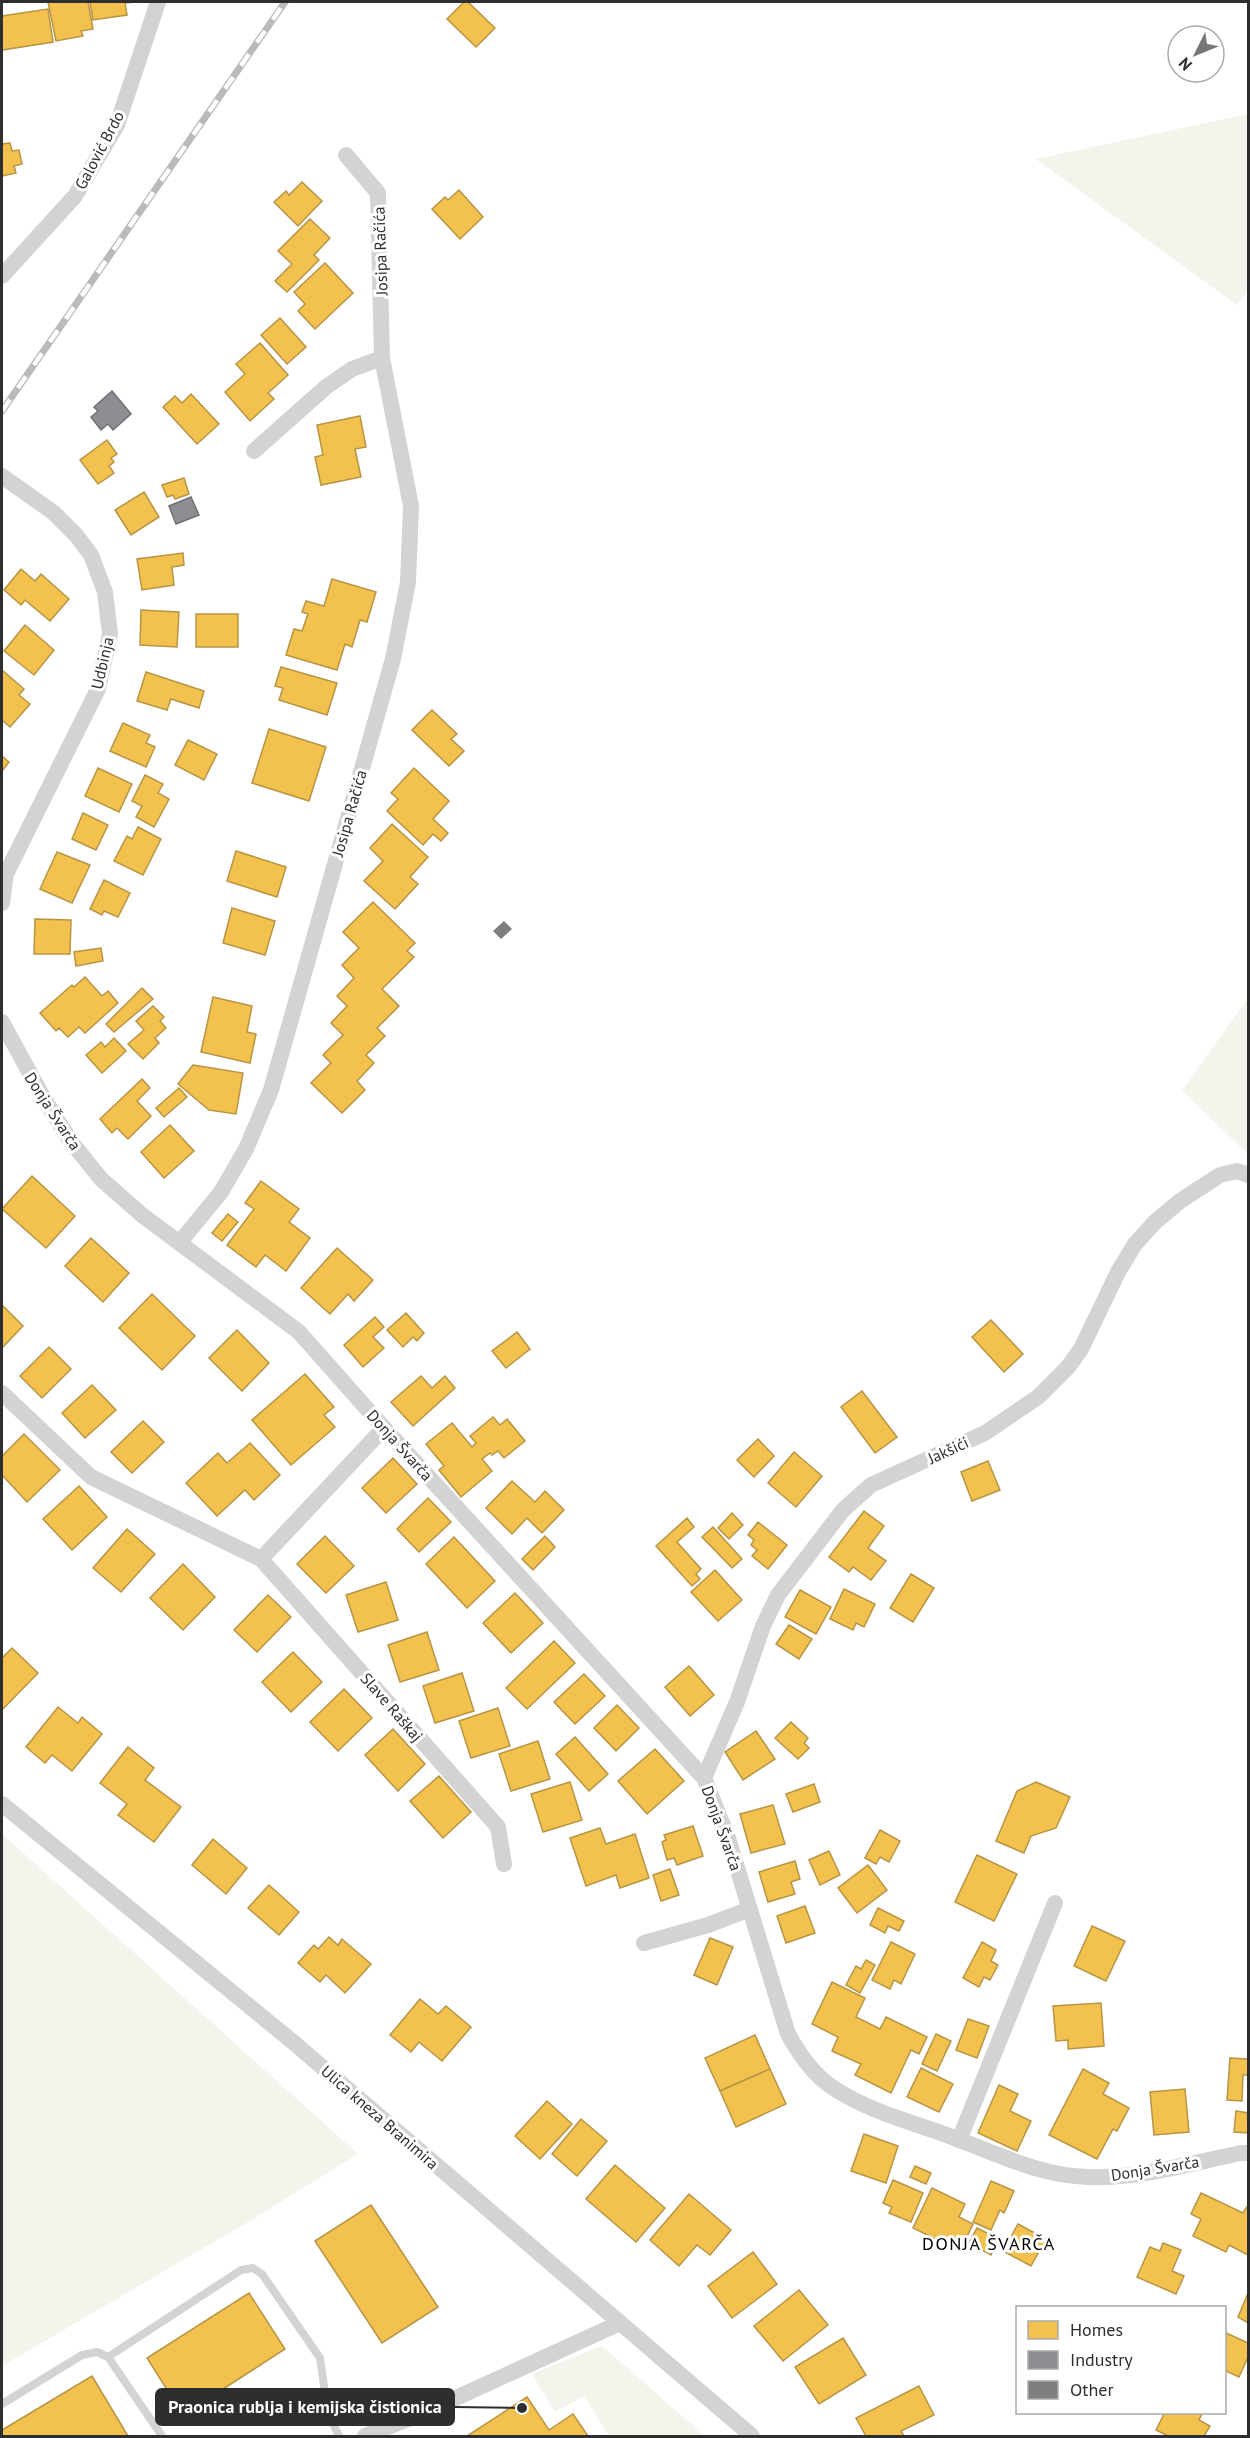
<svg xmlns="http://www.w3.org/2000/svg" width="1250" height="2438" viewBox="0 0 1250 2438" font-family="'PT Sans',sans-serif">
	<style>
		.green { fill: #f1f5eb }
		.homes { fill: #f2c14e; stroke: #b79544; stroke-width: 1.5 }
		.industry { fill: #8d8d92; stroke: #707074; stroke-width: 1.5 }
		.building { fill: #7e7e7e }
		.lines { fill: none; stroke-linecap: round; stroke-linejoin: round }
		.lane { stroke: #d3d3d3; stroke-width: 8 }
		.street { stroke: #d3d3d3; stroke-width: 16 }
		.rail-casing { stroke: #bababa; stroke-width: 7 }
		.rail { stroke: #fff; stroke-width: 4.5; stroke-dasharray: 14; stroke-linecap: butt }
		.labels { text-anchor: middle; stroke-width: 6; stroke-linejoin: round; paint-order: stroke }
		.street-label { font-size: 16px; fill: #2e2e2e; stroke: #fff }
		.neighbourhood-label { font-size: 18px; letter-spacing: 1.5px; fill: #000; stroke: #fff }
		.leader { fill: none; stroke: #2e2e2e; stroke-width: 2 }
		.callout-dot { fill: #2e2e2e; stroke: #fff; stroke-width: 2 }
		.callout { fill: #2e2e2e; stroke: #2e2e2e; stroke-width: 2 }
		.callout-label { font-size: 18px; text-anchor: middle; font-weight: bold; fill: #fff }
	</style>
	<rect width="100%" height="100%" fill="#fff"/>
	<g class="green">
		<polygon points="1248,114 1248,291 1237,305 1036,159"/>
		<polygon points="1248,998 1248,1154 1182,1091"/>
		<polygon points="2,1834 358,2154 243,2225 2,2366"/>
		<polygon points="602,2346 705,2436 609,2436 584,2396 555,2412 532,2374"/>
	</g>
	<g class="homes">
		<polygon points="48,2 88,2 93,29 81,31 83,36 56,41"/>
		<polygon points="90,2 136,2 125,3 127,15 93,20"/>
		<polygon points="464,2 468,2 495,28 476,47 447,19"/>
		<polygon points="48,9 53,42 2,50 2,16"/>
		<polygon points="10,143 12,151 19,150 22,164 14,166 16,173 2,176 2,144"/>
		<polygon points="302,182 322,201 298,226 274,202 286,191 289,195"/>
		<polygon points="459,190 483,217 460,239 432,209 445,197 448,200"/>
		<polygon points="310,219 330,238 314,255 319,260 287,292 275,281 292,264 278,251"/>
		<polygon points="325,263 353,293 315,329 298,311 305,304 294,292"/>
		<polygon points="280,318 306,347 287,364 261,335"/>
		<polygon points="260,343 288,375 268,393 274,399 250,421 225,392 245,374 236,364"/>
		<polygon points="191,394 219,424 197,444 163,407 175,396 182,403"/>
		<polygon points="360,416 366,447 355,449 361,477 321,485 315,457 323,455 317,425"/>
		<polygon points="107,440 117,454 111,458 114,462 109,466 114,473 98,484 80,460"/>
		<polygon points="184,478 189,494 175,499 173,495 167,497 162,485"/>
		<polygon points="144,492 159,517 131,535 115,510"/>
		<polygon points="183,553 184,565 172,567 174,585 142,590 137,559"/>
		<polygon points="21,569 35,581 41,574 69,599 50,621 25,600 21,605 4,590"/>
		<polygon points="332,579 376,592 367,622 360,620 352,647 345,644 337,670 286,655 294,629 302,631 308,614 302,612 306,601 324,606"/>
		<polygon points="141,610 179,612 177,647 140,645"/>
		<rect x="196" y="614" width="42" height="33"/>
		<polygon points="25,625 54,650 34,675 4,651"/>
		<polygon points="281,667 337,683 327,715 279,700 283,688 275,686"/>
		<polygon points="2,670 24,689 19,695 30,704 10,727 2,720"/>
		<polygon points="146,672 204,691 199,708 171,699 167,710 137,701"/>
		<polygon points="432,710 457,734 451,739 464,751 449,766 412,730"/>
		<polygon points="123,723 150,735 146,743 155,747 146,767 110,751"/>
		<polygon points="269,729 326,747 309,801 252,783"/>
		<polygon points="188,740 217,754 204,780 175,765"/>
		<polygon points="2,756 9,762 2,771"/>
		<polygon points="98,768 132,784 119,812 85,796"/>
		<polygon points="414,768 449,801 433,819 448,833 441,841 433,834 423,845 387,811 398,799 391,793"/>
		<polygon points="145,775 163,784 158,793 169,799 154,827 136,817 142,806 132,801"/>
		<polygon points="83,813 108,825 96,850 72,839"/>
		<polygon points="392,824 428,857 410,877 418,884 395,909 364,881 383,861 370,848"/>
		<polygon points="138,827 161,839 143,875 114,861 127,836 132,839"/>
		<polygon points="236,851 286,867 277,897 227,881"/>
		<polygon points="57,852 90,865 72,903 40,889"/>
		<polygon points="104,880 130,893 118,917 104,911 102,915 90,909"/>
		<polygon points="373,902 415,943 407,951 414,957 382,989 399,1006 377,1028 385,1036 366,1055 374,1063 357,1081 365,1090 342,1113 311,1083 331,1063 323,1055 343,1035 331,1023 347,1006 337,996 354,978 342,965 359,948 343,932"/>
		<polygon points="232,908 275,921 265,955 223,943"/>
		<polygon points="35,919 71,920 70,954 34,954"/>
		<polygon points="101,948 103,961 76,966 74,952"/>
		<polygon points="85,977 102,996 108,991 118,1003 85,1033 79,1027 68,1037 59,1028 56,1031 40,1013 72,985 74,987"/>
		<polygon points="142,988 153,999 114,1032 106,1024"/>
		<polygon points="213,997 252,1006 247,1032 256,1034 250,1063 201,1052"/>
		<polygon points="153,1006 164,1017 160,1021 166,1028 155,1038 159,1043 143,1059 128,1044 144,1030 136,1021"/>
		<polygon points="114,1038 126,1051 102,1073 86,1055 101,1042 105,1047"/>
		<polygon points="193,1065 243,1073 236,1114 209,1110 178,1084"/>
		<polygon points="142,1079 150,1088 137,1101 151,1116 128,1139 117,1128 112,1133 100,1119"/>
		<polygon points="179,1088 187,1097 164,1117 156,1108"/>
		<polygon points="170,1125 194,1151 164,1178 141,1152"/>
		<polygon points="32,1176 75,1216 46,1248 2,1209"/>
		<polygon points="261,1181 299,1209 289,1222 310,1238 286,1271 265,1255 256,1267 227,1245 254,1209 245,1203"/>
		<polygon points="228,1214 238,1222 222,1241 212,1233"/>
		<polygon points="91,1238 129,1273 103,1302 65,1266"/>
		<polygon points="337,1248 373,1280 354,1301 348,1294 330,1314 301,1288"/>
		<polygon points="152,1294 195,1336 162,1370 119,1328"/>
		<polygon points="2,1305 23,1326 2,1348"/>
		<polygon points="406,1313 424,1333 417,1341 413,1337 403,1347 387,1330"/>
		<polygon points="375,1317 384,1327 373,1337 384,1348 363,1367 344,1345"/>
		<polygon points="991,1320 1023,1354 1004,1372 972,1337"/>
		<polygon points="237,1330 269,1363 242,1391 209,1358"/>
		<polygon points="517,1332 530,1349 506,1368 492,1351"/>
		<polygon points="49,1347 71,1369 42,1398 20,1376"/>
		<polygon points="305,1374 334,1407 324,1415 335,1427 291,1465 252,1420"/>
		<polygon points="421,1376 432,1388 445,1376 455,1388 413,1426 391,1402"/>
		<polygon points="92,1385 116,1410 85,1438 62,1413"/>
		<polygon points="862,1391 897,1437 875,1453 841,1407"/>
		<polygon points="493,1417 500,1425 507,1419 525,1441 504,1458 498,1451 492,1455 490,1453 482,1459 492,1471 461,1497 439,1470 444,1466 426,1444 452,1423 472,1447 476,1443 470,1436"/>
		<polygon points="143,1421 164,1442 132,1473 111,1452"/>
		<polygon points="24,1434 60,1470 27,1502 2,1475 2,1456"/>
		<polygon points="758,1439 774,1456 754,1477 737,1460"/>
		<polygon points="250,1443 280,1475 254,1500 245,1490 217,1516 186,1483 218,1453 227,1463"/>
		<polygon points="794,1452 822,1476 796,1507 768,1483"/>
		<polygon points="393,1458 417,1484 386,1513 362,1488"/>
		<polygon points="988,1461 1000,1490 972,1501 961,1472"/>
		<polygon points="512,1481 535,1502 545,1491 564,1510 542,1533 527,1518 512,1534 486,1508"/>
		<polygon points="79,1486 107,1517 72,1550 43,1519"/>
		<polygon points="428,1498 451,1522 419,1552 397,1529"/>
		<polygon points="864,1511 884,1526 868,1548 886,1561 871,1580 853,1567 849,1572 829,1557"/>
		<polygon points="732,1513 743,1525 729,1539 718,1528"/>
		<polygon points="687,1518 694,1527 677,1542 701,1569 696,1574 700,1579 692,1586 656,1546"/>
		<polygon points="758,1522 787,1545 768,1569 752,1556 757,1550 751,1545 754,1540 748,1535"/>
		<polygon points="713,1527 742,1559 732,1568 702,1537"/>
		<polygon points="127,1529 155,1554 121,1592 93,1568"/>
		<polygon points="325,1536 354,1566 326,1593 297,1564"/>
		<polygon points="545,1536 555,1547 533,1570 522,1559"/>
		<polygon points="454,1537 495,1581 467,1608 426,1564"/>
		<polygon points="183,1564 215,1597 183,1630 150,1598"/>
		<polygon points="715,1570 742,1600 718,1621 691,1592"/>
		<polygon points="911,1574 934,1588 913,1622 890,1608"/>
		<polygon points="386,1582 398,1620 358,1632 346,1595"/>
		<polygon points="844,1589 875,1604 864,1627 856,1623 853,1630 830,1619"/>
		<polygon points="800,1590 831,1607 816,1634 785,1617"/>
		<polygon points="515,1593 543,1623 511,1653 483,1623"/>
		<polygon points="268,1595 291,1617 257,1652 234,1630"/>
		<polygon points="789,1625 812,1639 799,1659 776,1644"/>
		<polygon points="427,1632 439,1670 400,1682 388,1645"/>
		<polygon points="554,1641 575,1663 527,1709 506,1688"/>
		<polygon points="12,1648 38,1673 2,1710 2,1658"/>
		<polygon points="293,1652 322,1682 291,1712 262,1682"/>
		<polygon points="689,1666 714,1695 690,1716 665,1687"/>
		<polygon points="462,1673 474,1711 435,1723 423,1686"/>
		<polygon points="584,1674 605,1696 575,1724 554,1702"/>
		<polygon points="344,1689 372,1718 338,1751 310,1722"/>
		<polygon points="617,1705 639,1728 616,1751 594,1728"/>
		<polygon points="58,1707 78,1723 82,1717 102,1734 72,1771 52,1755 45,1763 26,1747"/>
		<polygon points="498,1708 510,1746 471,1758 459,1721"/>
		<polygon points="791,1722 808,1738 804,1743 809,1748 798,1759 775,1738"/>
		<polygon points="393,1729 425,1764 398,1791 365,1755"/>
		<polygon points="756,1731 775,1759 743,1780 725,1752"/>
		<polygon points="575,1737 608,1774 589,1791 556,1754"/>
		<polygon points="538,1741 550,1779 511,1791 499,1754"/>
		<polygon points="128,1747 154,1768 145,1780 181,1807 154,1842 118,1815 127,1804 100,1783"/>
		<polygon points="655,1749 684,1781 647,1814 618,1781"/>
		<polygon points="439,1776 471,1812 443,1838 410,1801"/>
		<polygon points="570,1782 582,1820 543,1832 531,1794"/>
		<polygon points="1036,1782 1070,1797 1056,1828 1031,1836 1024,1853 996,1841 1017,1791"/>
		<polygon points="814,1784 820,1802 793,1812 786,1794"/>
		<polygon points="773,1805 785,1844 751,1853 740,1814"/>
		<polygon points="693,1826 703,1856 677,1865 674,1858 667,1860 662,1842 666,1840 664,1835"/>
		<polygon points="600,1828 606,1844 635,1834 649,1878 620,1888 616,1875 586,1886 570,1838"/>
		<polygon points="880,1830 900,1841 889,1862 880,1857 876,1864 865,1858"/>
		<polygon points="213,1839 247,1868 226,1894 192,1865"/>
		<polygon points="829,1851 840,1875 820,1885 809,1860"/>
		<polygon points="977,1855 1017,1874 994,1921 955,1902"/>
		<polygon points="795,1861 800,1879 791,1882 795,1894 768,1902 759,1872"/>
		<polygon points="868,1865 887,1890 857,1913 838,1888"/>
		<polygon points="670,1869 679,1895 661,1901 653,1875"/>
		<polygon points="269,1885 299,1912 279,1935 248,1908"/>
		<polygon points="805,1906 815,1933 786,1943 777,1916"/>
		<polygon points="878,1908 904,1921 899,1931 888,1926 885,1933 870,1925"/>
		<polygon points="1092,1926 1125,1941 1106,1981 1074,1966"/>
		<polygon points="329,1937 338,1945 342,1939 371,1964 345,1993 326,1975 320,1982 298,1963 314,1945 318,1949"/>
		<polygon points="710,1938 733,1947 717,1985 694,1975"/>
		<polygon points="891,1942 915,1954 901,1984 894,1980 890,1989 872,1980"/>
		<polygon points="982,1942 996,1950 991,1961 998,1965 990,1980 984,1977 979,1987 963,1978"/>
		<polygon points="866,1960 875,1965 860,1993 846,1985 856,1966 861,1969"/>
		<polygon points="832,1982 865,1998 856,2017 880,2029 886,2017 927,2037 919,2054 911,2050 891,2093 855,2075 861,2064 832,2051 838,2037 812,2024"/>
		<polygon points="420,1999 438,2014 446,2006 471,2027 442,2061 419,2042 411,2052 390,2035"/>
		<polygon points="1101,2003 1104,2046 1068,2049 1068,2040 1056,2041 1053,2006"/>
		<polygon points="968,2019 989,2026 977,2058 956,2050"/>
		<polygon points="936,2034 951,2041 937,2071 922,2064"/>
		<polygon points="755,2035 770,2069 720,2091 705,2058"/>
		<polygon points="1230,2058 1248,2059 1248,2075 1243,2075 1242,2101 1227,2100"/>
		<polygon points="921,2068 953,2084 939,2112 907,2097"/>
		<polygon points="770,2069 786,2104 736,2127 720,2091"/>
		<polygon points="1083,2069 1109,2083 1103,2094 1129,2108 1117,2131 1113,2129 1097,2159 1049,2135"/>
		<polygon points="999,2085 1018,2094 1010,2111 1031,2121 1017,2151 978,2133"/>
		<polygon points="1185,2089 1189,2132 1154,2135 1150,2092"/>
		<polygon points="547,2101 572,2124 540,2159 515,2136"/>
		<polygon points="1236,2111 1248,2113 1248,2133 1234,2132"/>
		<polygon points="581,2119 607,2141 577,2176 552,2154"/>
		<polygon points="864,2134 898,2146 886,2183 851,2171"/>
		<polygon points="615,2165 665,2208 636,2242 586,2199"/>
		<polygon points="915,2166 931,2173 926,2184 910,2177"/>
		<polygon points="893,2180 923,2193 911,2222 889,2213 892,2207 883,2203"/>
		<polygon points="991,2181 1014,2191 1004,2213 1000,2210 991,2230 973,2222"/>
		<polygon points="932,2188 965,2204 959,2217 973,2224 960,2251 913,2228"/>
		<polygon points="1201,2193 1243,2213 1248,2205 1248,2255 1229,2245 1226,2252 1193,2236 1201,2219 1191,2214"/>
		<polygon points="689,2194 731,2230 710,2255 697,2245 679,2266 650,2240"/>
		<polygon points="371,2205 438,2307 382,2343 315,2241"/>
		<polygon points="1018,2224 1046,2239 1031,2266 1003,2251"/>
		<polygon points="977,2228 999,2239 991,2255 969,2243"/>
		<polygon points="1163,2243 1181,2250 1172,2271 1184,2276 1176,2294 1137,2277 1150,2247 1160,2251"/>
		<polygon points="753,2252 777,2284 732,2318 708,2286"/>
		<polygon points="799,2290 828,2325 783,2361 754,2326"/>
		<polygon points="249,2293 285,2349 183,2415 147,2358"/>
		<polygon points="1248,2293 1248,2323 1238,2317"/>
		<polygon points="1224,2332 1248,2343 1248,2357 1239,2377 1224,2370"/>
		<polygon points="843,2338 866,2375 819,2404 795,2367"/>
		<polygon points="92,2376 128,2436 2,2436 2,2430"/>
		<polygon points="919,2386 934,2415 901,2431 904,2436 866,2436 856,2418"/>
		<polygon points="527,2397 549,2430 573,2414 588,2436 467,2436"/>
		<polygon points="1165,2412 1203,2412 1199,2420 1210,2426 1204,2436 1168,2436 1156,2430"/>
	</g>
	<g class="industry">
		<polygon points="112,391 131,414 113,430 108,424 101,430 91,417 98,411 94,407"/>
		<polygon points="191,497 199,515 176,524 169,506"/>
	</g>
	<polygon class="building" points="504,921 512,929 501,939 493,931"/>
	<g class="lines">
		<g class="lane">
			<polyline points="108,2357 241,2270 253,2268 262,2274 320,2358 328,2414 339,2436"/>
			<polyline points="2,2404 82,2355 97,2352 108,2357 162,2436"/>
		</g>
		<g class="street">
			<polyline points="2,276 75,196 117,125 158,2"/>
			<polyline points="254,451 326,387 352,369 382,358"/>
			<polyline points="2,476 54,513 76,535 91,555 105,592 110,634 98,689 6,874 2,903"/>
			<path d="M2 1022 44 1099 72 1143 101 1179 142 1215 299 1332 384 1428 704 1778 728 1838 788 2034C800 2055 814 2076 835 2089 872 2113 916 2123 957 2139 1000 2155 1041 2176 1088 2177 1139 2179 1191 2163 1241 2153H1248"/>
			<polyline points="180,1242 221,1192 246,1149 271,1090 393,659 408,582 411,506 382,358 378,193 346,155"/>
			<polyline points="2,1393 91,1477 261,1559 498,1827 504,1864"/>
			<polyline points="261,1559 384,1428"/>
			<polyline points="704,1778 737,1702 763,1626 778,1595 843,1510 871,1485 985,1433 1038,1397 1068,1367 1081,1349 1118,1272 1135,1244 1155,1222 1180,1201 1220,1175 1237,1171 1248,1175"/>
			<polyline points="2,1804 293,2042 752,2436"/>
			<polyline points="644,1943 708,1925 750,1909"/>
			<polyline points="959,2140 1055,1903"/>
			<polyline points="365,2436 423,2413 620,2323"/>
		</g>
		<g class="rail-casing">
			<polyline id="rail" points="2,411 285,2"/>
		</g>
		<use href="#rail" class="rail"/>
	</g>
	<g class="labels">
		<g class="street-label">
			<text transform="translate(99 150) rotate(-62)" y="6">Galović Brdo</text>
			<text transform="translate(380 251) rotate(-92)" y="6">Josipa Račića</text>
			<text transform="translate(102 663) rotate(-77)" y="6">Udbinja</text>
			<text transform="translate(349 813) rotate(-74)" y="6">Josipa Račića</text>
			<text transform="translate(53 1111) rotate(57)" y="6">Donja Švarča</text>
			<text transform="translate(400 1445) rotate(48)" y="6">Donja Švarča</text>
			<text transform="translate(948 1450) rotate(-25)" y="6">Jakšići</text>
			<text transform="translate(392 1707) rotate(49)" y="6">Slave Raškaj</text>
			<text transform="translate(722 1828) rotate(70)" y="6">Donja Švarča</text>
			<text transform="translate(380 2117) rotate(41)" y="6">Ulica kneza Branimira</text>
			<text transform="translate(1155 2168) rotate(-9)" y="6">Donja Švarča</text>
		</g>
		<g class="neighbourhood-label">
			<text x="989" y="2250">DONJA ŠVARČA</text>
		</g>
	</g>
	<path class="leader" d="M522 2408L454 2407"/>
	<circle class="callout-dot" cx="522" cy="2408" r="6"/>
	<rect class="callout" x="156" y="2389" width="298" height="36" rx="6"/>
	<g class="callout-label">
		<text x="305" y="2413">Praonica rublja i kemijska čistionica</text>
	</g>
	<rect width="1250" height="2438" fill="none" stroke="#2e2e2e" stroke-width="6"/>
	<rect x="1016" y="2306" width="210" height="108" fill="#ffffff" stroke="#ababab" stroke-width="1.5"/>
	<rect x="1028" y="2321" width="30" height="18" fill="#f2c14e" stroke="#ababab" stroke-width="1.5"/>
	<text x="1070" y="2336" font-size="18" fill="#2e2e2e">Homes</text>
	<rect x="1028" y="2351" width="30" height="18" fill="#8d8d92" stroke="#ababab" stroke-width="1.5"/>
	<text x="1070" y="2366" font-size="18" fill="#2e2e2e">Industry</text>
	<rect x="1028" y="2381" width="30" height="18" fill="#7e7e7e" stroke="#ababab" stroke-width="1.5"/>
	<text x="1070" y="2396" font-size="18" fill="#2e2e2e">Other</text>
	<g transform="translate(1196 54) rotate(227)"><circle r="28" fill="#ffffff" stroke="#ababab" stroke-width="1.5"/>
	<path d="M0-4.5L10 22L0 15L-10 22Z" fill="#777777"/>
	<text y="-9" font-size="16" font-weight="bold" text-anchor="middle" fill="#2e2e2e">N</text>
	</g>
</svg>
